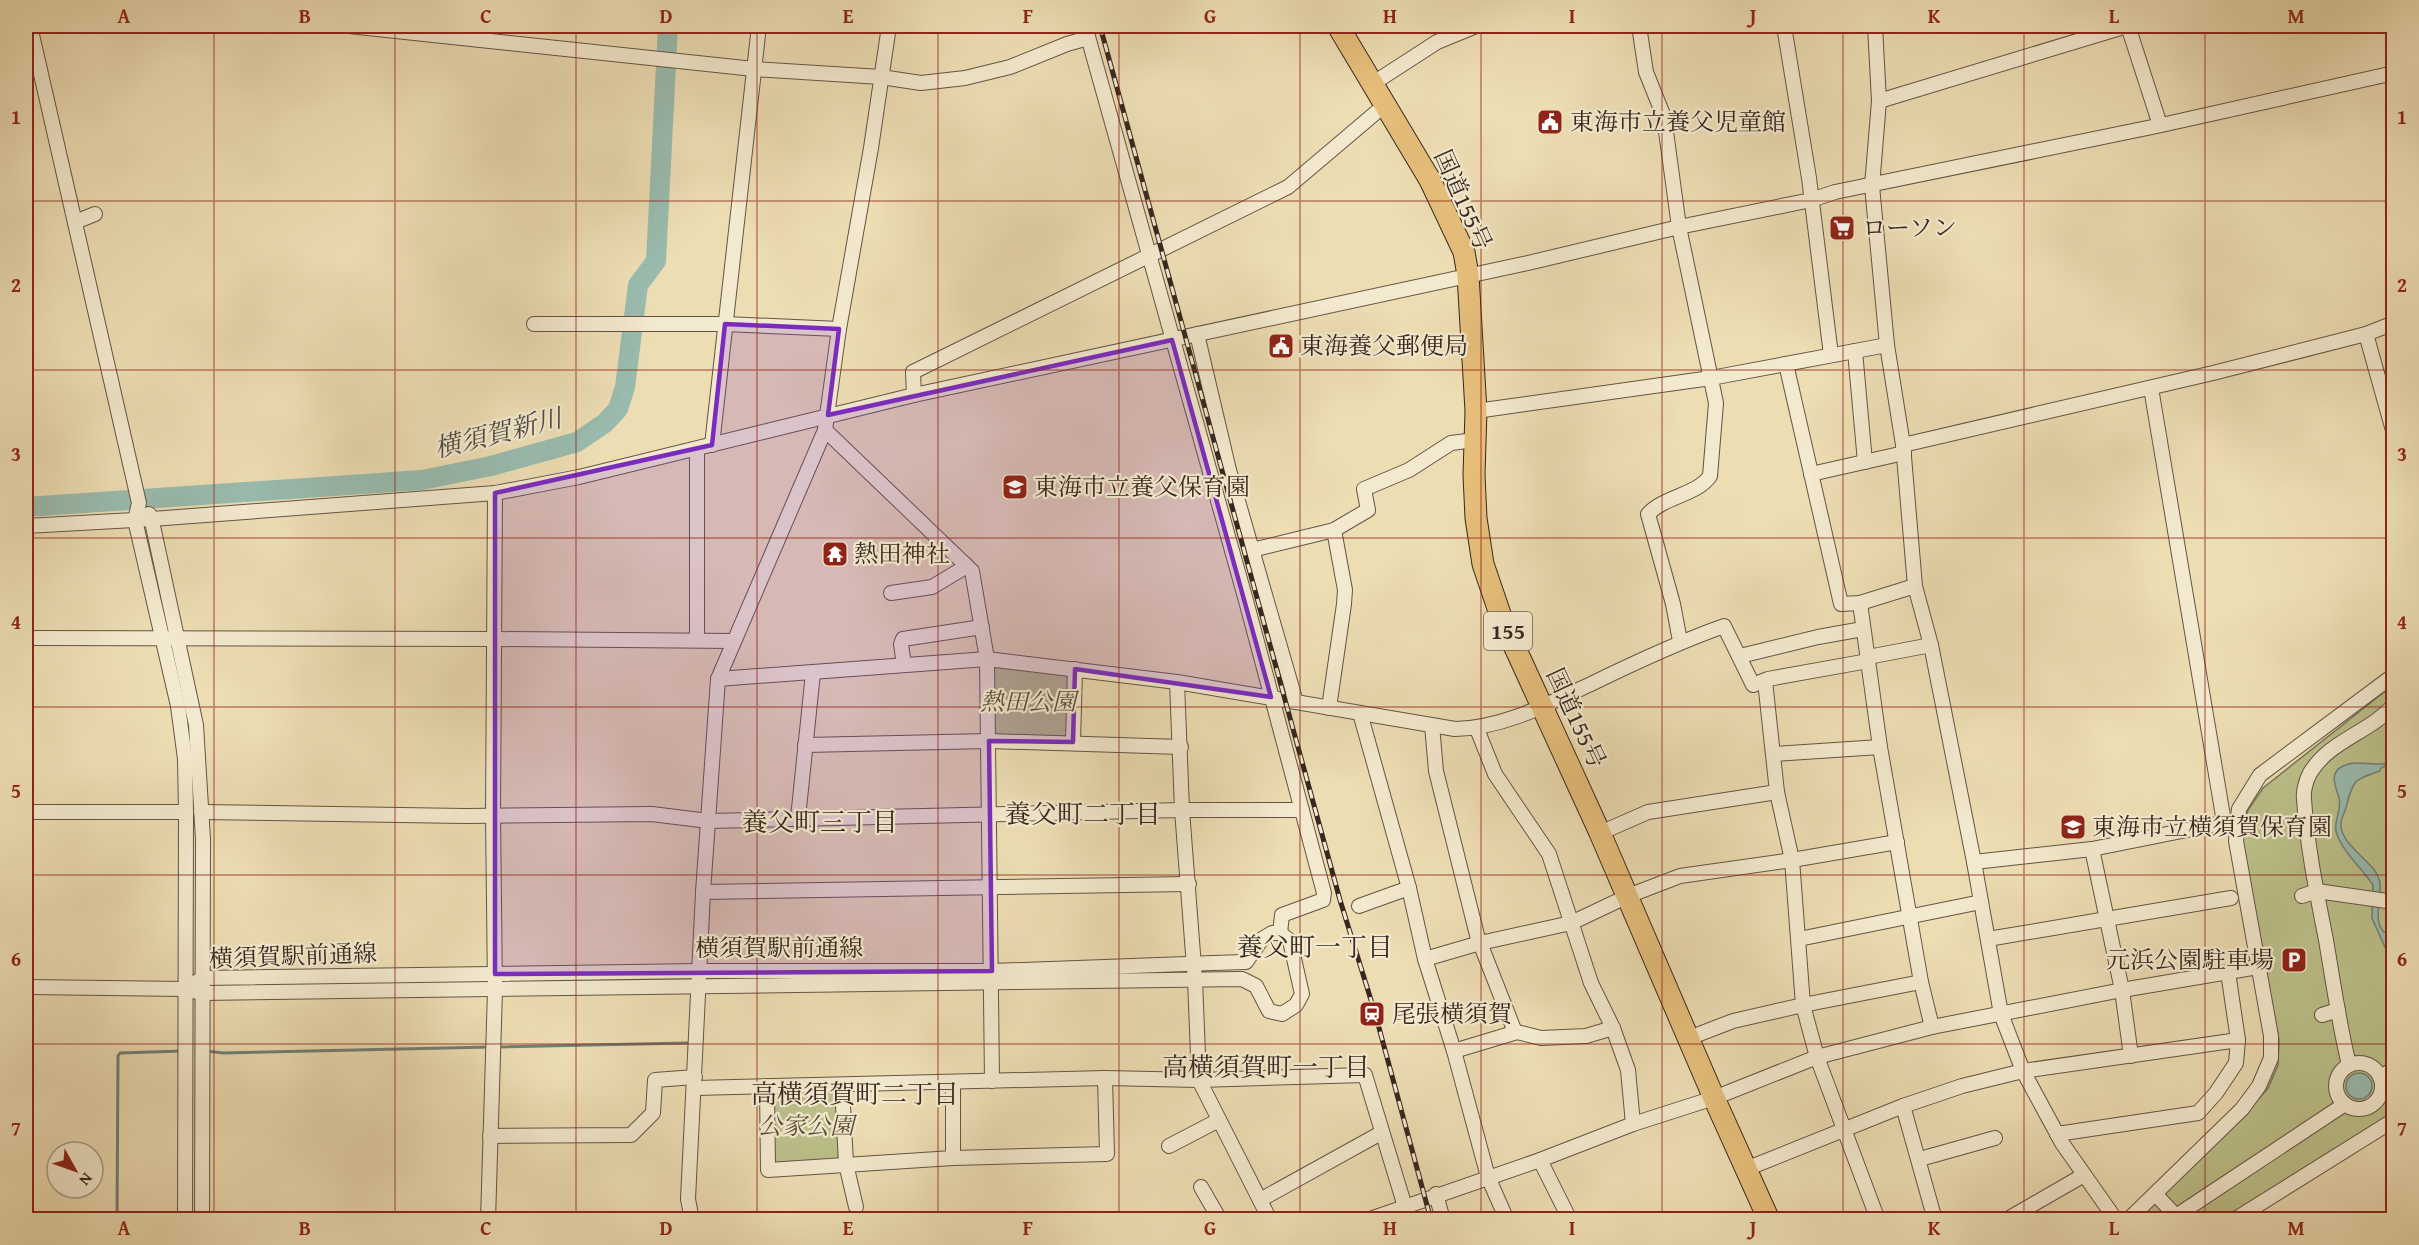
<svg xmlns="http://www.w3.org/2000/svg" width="2419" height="1245" viewBox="0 0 2419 1245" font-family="'Gentium Book Plus','Noto Serif JP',serif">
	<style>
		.green { fill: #bcc08a; stroke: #797455; stroke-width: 1.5 }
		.water { fill: #99bbae; stroke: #718075; stroke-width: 1.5 }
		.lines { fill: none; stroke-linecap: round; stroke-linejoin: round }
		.stream { stroke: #718075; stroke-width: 3 }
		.river { stroke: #99bbae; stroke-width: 20 }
		.minor-casing { stroke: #645445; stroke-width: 16 }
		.highway-casing { stroke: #362720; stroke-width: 23 }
		.minor { stroke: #f3e9ce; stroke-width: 14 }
		.highway { stroke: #e6be7a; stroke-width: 21 }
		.rail-casing { stroke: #362720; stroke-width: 5 }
		.rail { stroke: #f3e9ce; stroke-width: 3; stroke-dasharray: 9; stroke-linecap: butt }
		.marked { fill: #7b2cbf; fill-opacity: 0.2; stroke: #7b2cbf; stroke-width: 4.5; stroke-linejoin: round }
		.grid { fill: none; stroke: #8f2418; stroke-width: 1.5; stroke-opacity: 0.55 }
		.labels { text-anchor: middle; stroke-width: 4.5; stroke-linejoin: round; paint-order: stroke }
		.shield { fill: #f3e9ce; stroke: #6f6154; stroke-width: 1.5 }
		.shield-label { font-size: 22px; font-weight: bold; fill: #362720 }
		.poi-label { font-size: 24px; fill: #362720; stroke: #f3e9ce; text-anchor: start }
		.street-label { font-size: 24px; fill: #362720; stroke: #f3e9ce }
		.park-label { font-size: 24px; font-style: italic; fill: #584d3a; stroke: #f3e9ce }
		.water-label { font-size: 26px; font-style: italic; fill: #4f4c44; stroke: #f3e9ce }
		.neighbourhood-label { font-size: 26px; fill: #362720; stroke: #f3e9ce }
		.neatline { fill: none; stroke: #8f2418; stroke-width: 2 }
		.grid-label { font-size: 20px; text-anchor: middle; font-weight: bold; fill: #8f2418 }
	</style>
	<rect width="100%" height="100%" fill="#edddb3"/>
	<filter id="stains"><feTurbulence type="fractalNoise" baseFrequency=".00333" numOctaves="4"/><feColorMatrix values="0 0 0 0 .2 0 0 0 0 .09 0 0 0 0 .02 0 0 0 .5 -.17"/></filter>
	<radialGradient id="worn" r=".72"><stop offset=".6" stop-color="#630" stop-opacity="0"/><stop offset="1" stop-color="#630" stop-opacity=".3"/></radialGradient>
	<g class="green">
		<polygon points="995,663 1069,673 1070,734 1064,737 997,735 992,731 991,668"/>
		<polygon points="2393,685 2393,1118 2233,1219 2137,1220 2241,1119 2268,1088 2278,1065 2279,1040 2247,905 2242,830 2248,810 2263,788"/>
		<polygon points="837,1090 841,1157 837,1161 775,1165 772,1162 771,1094 774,1091"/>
	</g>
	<g class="water">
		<path d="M2393 761V763L2381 768 2380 771C2356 779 2353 779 2347 804 2346 810 2342 816 2341 822 2338 844 2373 860 2379 879 2385 896 2366 929 2393 937V1019L2388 1017 2390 994 2387 974 2388 954 2372 918 2373 885C2362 868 2341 851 2336 831 2334 820 2342 809 2339 798 2336 787 2328 773 2343 766 2359 758 2378 769 2393 761Z"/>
		<circle cx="2359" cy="1086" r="13"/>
	</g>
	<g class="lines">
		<g class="stream">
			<polyline points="497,1047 687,1043"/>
			<polyline points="206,1051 223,1053 490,1047"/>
			<polyline points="117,1220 118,1056 120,1053 182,1051"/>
		</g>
		<polyline class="river" points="26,507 422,480 491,466 577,442 605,423 618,409 625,387 638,285 656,261 668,26"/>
		<g class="minor-casing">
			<g id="minor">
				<polyline points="30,26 139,503 135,520 178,706 185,759 186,812 185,1220"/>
				<polyline points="349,26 754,69 881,77 921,83 965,78 1010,67 1067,44 1088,38"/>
				<polyline points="1085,26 1245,597 1324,893 1323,900 1282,915 1280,933"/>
				<path d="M1639 26 1646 72 1664 117 1679 227 1716 403 1710 476C1697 495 1665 496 1648 514L1673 604 1680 641"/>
				<polyline points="1784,26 1809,178 1831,355"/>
				<polyline points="1875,26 1879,101 1872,186 1887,345 1903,445 1915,586 1931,645 1974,862 2001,1014 2023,1071 2062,1143 2116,1220"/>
				<polyline points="2128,26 2160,125"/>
				<polyline points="1372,84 1437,42 1476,26"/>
				<polyline points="1879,101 2127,26"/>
				<polyline points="75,222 95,214"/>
				<polyline points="534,324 725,324 839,329"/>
				<polyline points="1197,334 1229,470 1296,702"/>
				<polyline points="2366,334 2394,434"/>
				<polyline points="1855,351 1865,462"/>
				<polyline points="1786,364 1841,604 1860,603 1915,586"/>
				<polyline points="2151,388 2224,822"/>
				<polyline points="914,395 913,372 1288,187 1386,104"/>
				<polyline points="1476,411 1711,378 1887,345"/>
				<polyline points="825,430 972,571 987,659 992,1081"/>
				<polyline points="712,445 759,26"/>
				<polyline points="1903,445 2213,373 2366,334 2394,323"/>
				<polyline points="697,449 697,640"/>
				<polyline points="1811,474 1904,453"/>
				<polyline points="149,514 151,517 196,725 203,839 202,1220"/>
				<polyline points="26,526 152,519 495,493 579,477 914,395 1528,263 1679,227 1811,200 1835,192 2157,126 2394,73"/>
				<polyline points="1252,550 1334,530 1368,510 1364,489 1409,470 1451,443 1475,440"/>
				<polyline points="891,593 932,587 967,566"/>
				<polyline points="1860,603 1880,747 1921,982 1932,1027"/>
				<polyline points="26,638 495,639 734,641"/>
				<polyline points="1740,656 1818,637 1863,629"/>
				<polyline points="1868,657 1931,645"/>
				<polyline points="904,665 901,644 903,639 982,627"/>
				<path d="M718 679 987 659 1177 682 1455 729C1504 728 1550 703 1593 683 1636 662 1679 642 1724 626L1753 685 1768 679 1868 661"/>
				<polyline points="1765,681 1777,792 1792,860 1803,1005 1817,1057 1878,1220"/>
				<polyline points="1177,682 1182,810 1195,980 1199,1080 1270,1220"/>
				<polyline points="1329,708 1344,604 1345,590 1334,530"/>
				<polyline points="1360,713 1409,888 1425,959 1454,1051 1488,1177 1507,1220"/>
				<polyline points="1432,725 1436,771 1479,943"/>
				<polyline points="1477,729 1495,774 1549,854 1591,983 1613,1028 1628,1070 1633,1124"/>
				<polyline points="1073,742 1075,669"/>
				<polyline points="805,745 989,741 1181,747"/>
				<polyline points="1774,754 1880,747"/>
				<polyline points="26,812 186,812"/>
				<polyline points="201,812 465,816 652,814 708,821 1182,810 1302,810"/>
				<polyline points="798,818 813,673"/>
				<polyline points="1600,833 1648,812 1777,792"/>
				<polyline points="2092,849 2122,990 2131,1056"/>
				<polyline points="1974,862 2092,849 2232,821"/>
				<polyline points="703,892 1189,884"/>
				<polyline points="2302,896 2317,891 2394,902"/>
				<polyline points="1359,906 1409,888"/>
				<polyline points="1799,939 1981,902"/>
				<polyline points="1988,939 2231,898"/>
				<polyline points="1480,943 1515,1032"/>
				<polyline points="1425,959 1480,943 1571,923 1628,896 1680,876 1792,860 1897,842"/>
				<polyline points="26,987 185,989 201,993 1242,979 1256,986 1269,1011 1282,1014 1296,1005 1302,994 1290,941 1280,933 1272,933 1262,939 1246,962 1213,963 992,971 699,971 203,978 185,989"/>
				<polyline points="2322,1015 2338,1010"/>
				<polyline points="1689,1038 1733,1021 1803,1005 1921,982"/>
				<polyline points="1454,1051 1517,1032 1541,1038 1586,1036 1613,1028"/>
				<circle cx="2359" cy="1086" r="23"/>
				<path d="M2349 1065C2339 1024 2333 981 2326 940 2317 894 2307 846 2304 799 2303 792 2306 780 2310 773 2330 740 2369 733 2394 705"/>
				<polyline points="2380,1077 2394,1069"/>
				<polyline points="953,1082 953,1158"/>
				<polyline points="842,1086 846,1164 856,1207"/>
				<polyline points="695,1088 1105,1078 1199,1080 1365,1075 1409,1220"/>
				<polyline points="767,1088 768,1170 953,1158 1107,1154 1105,1078"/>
				<polyline points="1903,1106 1935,1220"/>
				<polyline points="2057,1134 2198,1113 2216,1093 2236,1063 2238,1040 2228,972"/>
				<polyline points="490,1136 631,1135 653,1113 655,1080 695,1077"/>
				<polyline points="1169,1146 1219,1120"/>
				<polyline points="1920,1159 1995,1138"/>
				<polyline points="1540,1160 1570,1220"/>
				<polyline points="1746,1169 1903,1106 1962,1086 2023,1071 2238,1040"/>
				<polyline points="1201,1187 1220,1220"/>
				<polyline points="1436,1194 1443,1220"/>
				<polyline points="2159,1198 2176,1216 2345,1104"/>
				<polyline points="1260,1200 1381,1133"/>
				<polyline points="488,1220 495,990 493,815 495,493"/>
				<polyline points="692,1220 688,1199 703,892 718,679 825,430 839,329 871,148 889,26"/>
				<polyline points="1367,1220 1540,1160 1633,1124 1714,1098 1817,1057 1932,1027 2122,990 2258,967"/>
				<polyline points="2006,1220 2084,1175"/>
				<polyline points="2128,1220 2242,1109 2259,1086 2271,1058 2271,1036 2236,841 2239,809 2260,775 2394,675"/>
				<polyline points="2234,1220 2394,1120"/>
			</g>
		</g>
		<g class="highway-casing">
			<polyline id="highway" points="1338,26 1430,180 1464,252 1468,275 1476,411 1474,475 1476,518 1483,564 1501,617 1600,833 1714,1098 1769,1220"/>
		</g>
		<use href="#minor" class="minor"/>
		<use href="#highway" class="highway"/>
		<g class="rail-casing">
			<polyline id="rail" points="1100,26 1340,900 1375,1013 1431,1220"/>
		</g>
		<use href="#rail" class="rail"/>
	</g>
	<path class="marked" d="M725 324 839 329 828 415 1172 340 1271 697 1075 669 1073 742 989 741 992 971 495 974V493L712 445Z"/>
	<path class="grid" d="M214 26V1220M395 26V1220M576 26V1220M757 26V1220M938 26V1220M1119 26V1220M1300 26V1220M1481 26V1220M1662 26V1220M1843 26V1220M2024 26V1220M2205 26V1220M26 201H2394M26 370H2394M26 538H2394M26 707H2394M26 875H2394M26 1044H2394"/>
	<defs>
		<g id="civic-square" transform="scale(1.35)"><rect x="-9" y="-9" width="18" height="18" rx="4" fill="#8f2418" stroke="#f3e9ce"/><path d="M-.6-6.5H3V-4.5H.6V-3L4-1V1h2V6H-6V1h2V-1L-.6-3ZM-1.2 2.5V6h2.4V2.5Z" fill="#fff"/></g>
		<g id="supermarket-square" transform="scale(1.35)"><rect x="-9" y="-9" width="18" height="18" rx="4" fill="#8f2418" stroke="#f3e9ce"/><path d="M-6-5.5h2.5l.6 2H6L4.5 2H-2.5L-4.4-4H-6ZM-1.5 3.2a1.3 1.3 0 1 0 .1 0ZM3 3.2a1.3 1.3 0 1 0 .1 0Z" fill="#fff"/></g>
		<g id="school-square" transform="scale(1.35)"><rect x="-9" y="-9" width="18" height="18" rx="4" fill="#8f2418" stroke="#f3e9ce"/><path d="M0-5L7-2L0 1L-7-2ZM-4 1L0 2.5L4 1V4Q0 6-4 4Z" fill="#fff"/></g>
		<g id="temple-square" transform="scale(1.35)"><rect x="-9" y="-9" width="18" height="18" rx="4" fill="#8f2418" stroke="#f3e9ce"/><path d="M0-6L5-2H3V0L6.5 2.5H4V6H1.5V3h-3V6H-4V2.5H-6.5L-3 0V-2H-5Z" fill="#fff"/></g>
		<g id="parking-square" transform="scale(1.35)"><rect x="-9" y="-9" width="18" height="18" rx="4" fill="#8f2418" stroke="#f3e9ce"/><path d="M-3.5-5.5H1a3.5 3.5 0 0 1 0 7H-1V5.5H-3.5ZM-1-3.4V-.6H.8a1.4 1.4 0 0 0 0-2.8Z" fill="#fff"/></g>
		<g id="station-square" transform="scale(1.35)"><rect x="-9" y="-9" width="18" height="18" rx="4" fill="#8f2418" stroke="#f3e9ce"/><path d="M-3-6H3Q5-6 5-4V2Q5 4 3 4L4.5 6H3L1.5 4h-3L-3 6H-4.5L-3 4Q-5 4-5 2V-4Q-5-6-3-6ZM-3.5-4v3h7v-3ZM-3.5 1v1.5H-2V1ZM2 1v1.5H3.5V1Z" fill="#fff"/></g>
	</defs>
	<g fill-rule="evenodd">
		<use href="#civic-square" x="1550" y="122"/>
		<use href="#supermarket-square" x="1842" y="228"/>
		<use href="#civic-square" x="1281" y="346"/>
		<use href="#school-square" x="1015" y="487"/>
		<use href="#temple-square" x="835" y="554"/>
		<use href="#school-square" x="2073" y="827"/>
		<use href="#parking-square" x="2294" y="960"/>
		<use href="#station-square" x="1372" y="1014"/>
	</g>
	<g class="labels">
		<rect class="shield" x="1484" y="612" width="48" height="38" rx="4.5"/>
		<g class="shield-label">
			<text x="1508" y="639">155</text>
		</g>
		<g class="poi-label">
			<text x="1570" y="130">東海市立養父児童館</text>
			<text x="1862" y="236">ローソン</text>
			<text x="1300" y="354">東海養父郵便局</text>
			<text x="1034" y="495">東海市立養父保育園</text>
			<text x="854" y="562">熱田神社</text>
			<text x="2092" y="835">東海市立横須賀保育園</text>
			<text x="2274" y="968" text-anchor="end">元浜公園駐車場</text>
			<text x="1392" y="1022">尾張横須賀</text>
		</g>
		<g class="street-label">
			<text transform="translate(1463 200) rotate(66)" y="8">国道155号</text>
			<text transform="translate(1576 718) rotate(65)" y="8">国道155号</text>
			<text x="779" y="956">横須賀駅前通線</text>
			<text transform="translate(293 956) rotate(-2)" y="8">横須賀駅前通線</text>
		</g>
		<g class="park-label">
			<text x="1028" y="710">熱田公園</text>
			<text x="806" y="1134">公家公園</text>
		</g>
		<g class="water-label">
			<text transform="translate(498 433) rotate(-14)" y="9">横須賀新川</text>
		</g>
		<g class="neighbourhood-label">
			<text x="1083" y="823">養父町二丁目</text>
			<text x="820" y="831">養父町三丁目</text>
			<text x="1315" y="956">養父町一丁目</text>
			<text x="1266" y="1076">高横須賀町一丁目</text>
			<text x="855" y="1103">高横須賀町二丁目</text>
		</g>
	</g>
	<rect width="2419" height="1245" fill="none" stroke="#edddb3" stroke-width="66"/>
	<g transform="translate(75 1170) rotate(130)"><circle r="28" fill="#f3e9ce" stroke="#a79b88" stroke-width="1.5"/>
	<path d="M0-4.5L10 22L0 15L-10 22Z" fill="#8f2418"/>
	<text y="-9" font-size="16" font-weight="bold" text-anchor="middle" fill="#362720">N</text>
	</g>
	<rect x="33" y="33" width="2353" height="1179" class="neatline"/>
	<g class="grid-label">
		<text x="124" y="23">A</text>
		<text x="305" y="23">B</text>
		<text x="486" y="23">C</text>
		<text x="666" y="23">D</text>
		<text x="848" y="23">E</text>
		<text x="1028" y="23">F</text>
		<text x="1210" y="23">G</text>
		<text x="1390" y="23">H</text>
		<text x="1572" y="23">I</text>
		<text x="1753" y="23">J</text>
		<text x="1934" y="23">K</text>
		<text x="2114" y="23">L</text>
		<text x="2296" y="23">M</text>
		<text x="16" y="124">1</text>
		<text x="2402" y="124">1</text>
		<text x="16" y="292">2</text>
		<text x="2402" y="292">2</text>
		<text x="16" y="461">3</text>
		<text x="2402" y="461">3</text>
		<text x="16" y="629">4</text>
		<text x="2402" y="629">4</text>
		<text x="16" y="798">5</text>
		<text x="2402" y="798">5</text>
		<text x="16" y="966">6</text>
		<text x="2402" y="966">6</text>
		<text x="16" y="1135">7</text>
		<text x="2402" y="1135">7</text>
		<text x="124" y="1235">A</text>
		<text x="305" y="1235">B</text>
		<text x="486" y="1235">C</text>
		<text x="666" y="1235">D</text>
		<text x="848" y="1235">E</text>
		<text x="1028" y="1235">F</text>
		<text x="1210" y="1235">G</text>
		<text x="1390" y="1235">H</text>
		<text x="1572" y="1235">I</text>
		<text x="1753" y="1235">J</text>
		<text x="1934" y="1235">K</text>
		<text x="2114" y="1235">L</text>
		<text x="2296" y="1235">M</text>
	</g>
	<rect width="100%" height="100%" filter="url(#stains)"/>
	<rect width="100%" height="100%" fill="url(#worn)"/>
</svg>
